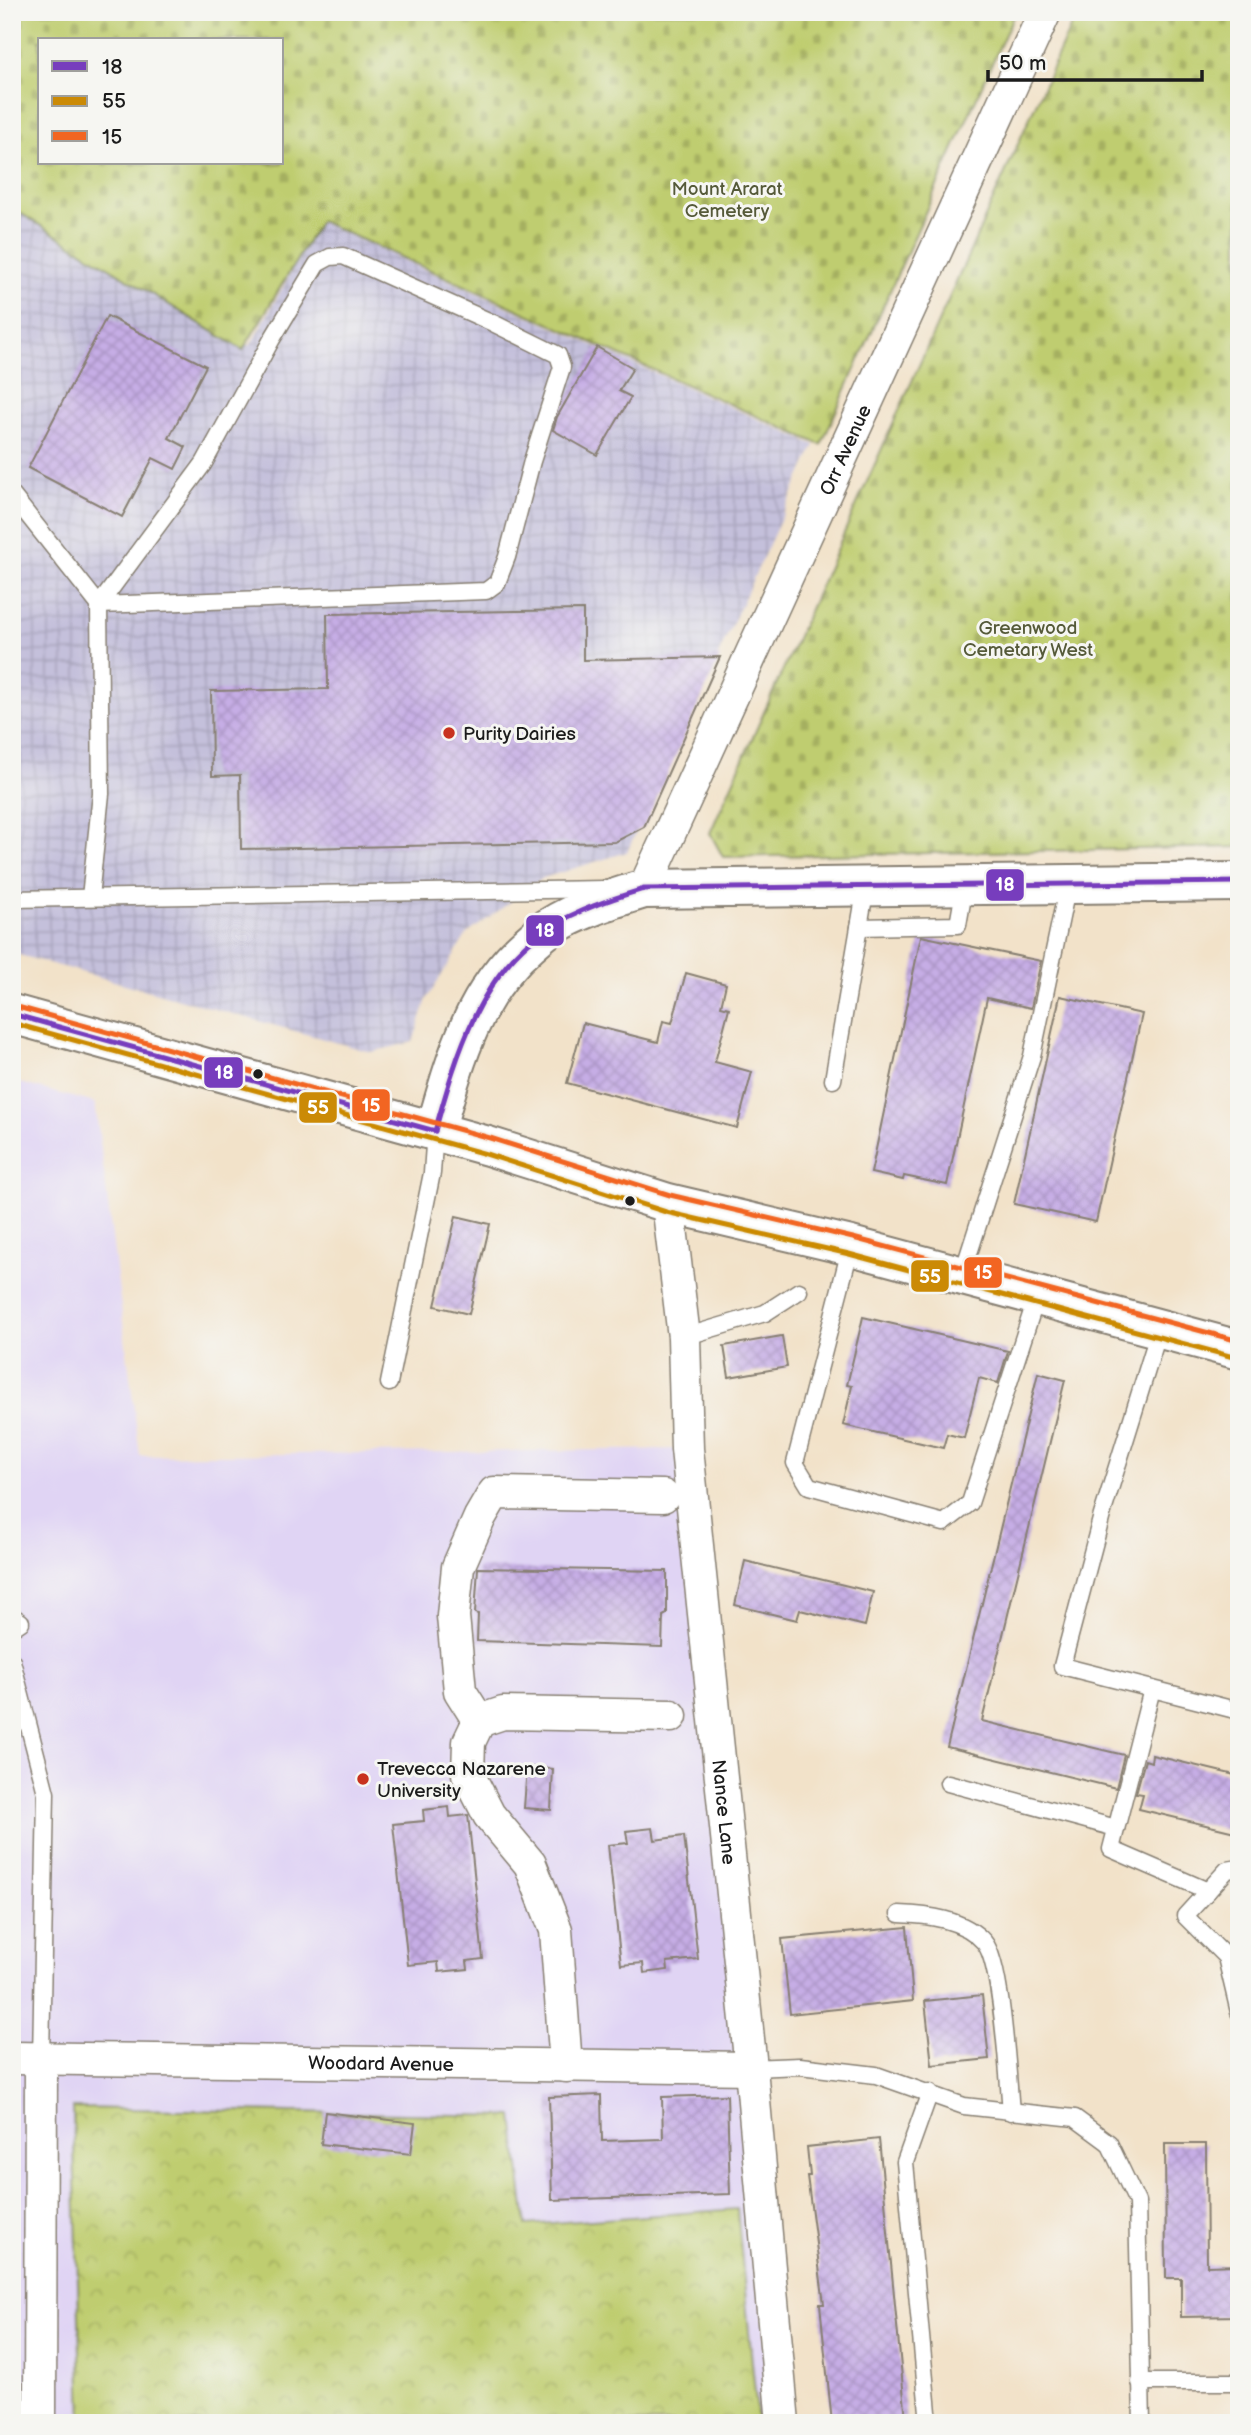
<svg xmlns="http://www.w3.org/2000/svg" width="1251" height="2435" viewBox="0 0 1251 2435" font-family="'Balsamiq Sans',sans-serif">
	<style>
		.built { fill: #e0d4f4 }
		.industrial { fill: url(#industrial-grid) }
		.cemetery { fill: url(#cemetery-stones); stroke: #6e7446; stroke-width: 2; fill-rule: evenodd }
		.park { fill: url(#park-crowns); stroke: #6e7446; stroke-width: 2 }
		.building { fill: url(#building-cross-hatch) }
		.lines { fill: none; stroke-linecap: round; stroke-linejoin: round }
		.lane-casing { stroke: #877f72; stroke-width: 19 }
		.street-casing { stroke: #877f72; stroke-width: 35 }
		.secondary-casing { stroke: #877f72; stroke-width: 42 }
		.primary-casing { stroke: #877f72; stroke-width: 42 }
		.lane { stroke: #fff; stroke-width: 16 }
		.street { stroke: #fff; stroke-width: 32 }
		.secondary { stroke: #fff; stroke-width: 38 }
		.primary { stroke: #fff; stroke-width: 38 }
		.bus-1-casing { stroke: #f6f6f2; stroke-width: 10 }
		.bus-2-casing { stroke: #f6f6f2; stroke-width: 10 }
		.bus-3-casing { stroke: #f6f6f2; stroke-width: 10 }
		.bus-1 { stroke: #773dbd; stroke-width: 5 }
		.bus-2 { stroke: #cb8a06; stroke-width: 5 }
		.bus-3 { stroke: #f26522; stroke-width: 5 }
		.poi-dot { fill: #c8321e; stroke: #f6f6f2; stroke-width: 2.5 }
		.bus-dot { fill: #1c1c1c; stroke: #f6f6f2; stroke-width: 2.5 }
		.labels { text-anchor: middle; stroke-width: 6; stroke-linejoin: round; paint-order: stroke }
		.park-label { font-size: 19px; fill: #555a39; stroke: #f6f6f2 }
		.street-label { font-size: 19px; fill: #1c1c1c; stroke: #f6f6f2 }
		.poi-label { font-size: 19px; fill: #1c1c1c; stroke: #f6f6f2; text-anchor: start }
		.line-badge { stroke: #f6f6f2; stroke-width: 2.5 }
		.badge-label { font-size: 19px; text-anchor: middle; font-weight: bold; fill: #fff }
	</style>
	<defs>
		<pattern id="industrial-grid" width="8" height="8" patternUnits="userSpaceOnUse" patternTransform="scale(1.75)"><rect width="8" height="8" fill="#c4c0db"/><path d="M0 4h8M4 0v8" fill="none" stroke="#a8a4bb"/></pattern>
		<pattern id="cemetery-stones" width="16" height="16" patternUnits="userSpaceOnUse" patternTransform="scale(1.75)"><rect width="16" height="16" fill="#bfcd6f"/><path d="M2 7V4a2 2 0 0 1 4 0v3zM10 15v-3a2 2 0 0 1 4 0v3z" fill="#a4af60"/></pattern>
		<pattern id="park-crowns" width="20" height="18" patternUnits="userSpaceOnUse" patternTransform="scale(1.75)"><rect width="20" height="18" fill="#bfcd6f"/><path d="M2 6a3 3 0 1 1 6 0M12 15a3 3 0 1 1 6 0" fill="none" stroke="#a4af60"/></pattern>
		<pattern id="building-cross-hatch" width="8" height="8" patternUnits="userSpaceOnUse" patternTransform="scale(1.75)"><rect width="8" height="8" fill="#c6ade5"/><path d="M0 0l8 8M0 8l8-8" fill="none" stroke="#aa94c4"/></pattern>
	</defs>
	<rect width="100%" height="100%" fill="#f6f6f2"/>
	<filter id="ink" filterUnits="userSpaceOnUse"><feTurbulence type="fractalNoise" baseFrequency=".0143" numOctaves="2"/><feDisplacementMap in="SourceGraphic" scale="14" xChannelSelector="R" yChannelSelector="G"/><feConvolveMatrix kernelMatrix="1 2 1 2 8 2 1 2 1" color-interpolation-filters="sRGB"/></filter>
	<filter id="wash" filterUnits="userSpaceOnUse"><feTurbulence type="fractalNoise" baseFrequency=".00686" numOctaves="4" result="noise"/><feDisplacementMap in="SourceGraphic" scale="28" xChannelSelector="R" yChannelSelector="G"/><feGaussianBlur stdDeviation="1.57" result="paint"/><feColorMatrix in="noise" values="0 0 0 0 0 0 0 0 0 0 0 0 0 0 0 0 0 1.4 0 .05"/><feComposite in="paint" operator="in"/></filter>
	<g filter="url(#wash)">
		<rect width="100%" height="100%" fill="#f2e2c9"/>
		<polygon class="built" points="12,1081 95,1103 140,1456 687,1449 773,2423 12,2423"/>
		<polygon class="industrial" points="12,208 250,346 319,222 815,445 627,852 543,878 467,934 427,999 413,1042 371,1052 12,953"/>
		<g class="cemetery">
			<path d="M12 12H1015L821 445 320 221 243 350 12 208ZM40 40H282V163H40Z"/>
			<polygon points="1077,12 1239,12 1239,847 723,857 710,833"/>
		</g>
		<polygon class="park" points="73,2108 513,2116 526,2225 737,2209 758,2423 82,2423"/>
		<g id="blocks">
			<g class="building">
				<polygon points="107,316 206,366 169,438 186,447 175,469 153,458 122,517 28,468"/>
				<polygon points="597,347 633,368 619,391 631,397 597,455 553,430 557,417"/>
				<polygon points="583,610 583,660 720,657 644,827 615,842 241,849 240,775 212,776 211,691 328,689 327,614"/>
				<polygon points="921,936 1041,961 1031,1008 987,998 947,1185 904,1176 903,1180 871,1173"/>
				<polygon points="686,973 726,984 721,1006 729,1008 715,1062 752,1072 737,1128 567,1083 583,1023 658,1042 663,1021 672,1023"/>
				<polygon points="1060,996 1142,1014 1096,1222 1014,1204"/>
				<polygon points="456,1216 490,1224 469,1314 435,1306"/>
				<polygon points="863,1317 1008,1351 998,1383 979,1378 964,1438 947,1434 943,1448 843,1425 852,1386 847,1385"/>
				<polygon points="782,1336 787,1367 729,1377 724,1346"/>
				<polygon points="1038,1373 1065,1380 982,1721 1124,1755 1116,1788 947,1747"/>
				<polygon points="745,1561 873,1592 865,1626 800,1610 797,1620 735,1605"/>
				<polygon points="478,1568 667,1571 667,1614 663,1616 662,1647 477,1641 478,1614 475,1613"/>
				<polygon points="1152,1755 1239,1776 1239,1833 1139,1809 1143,1794 1136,1793 1145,1760 1151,1762"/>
				<polygon points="527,1767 553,1769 551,1810 524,1808"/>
				<polygon points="449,1807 450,1817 468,1815 483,1959 467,1961 468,1969 439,1972 438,1962 408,1965 393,1824 424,1821 423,1810"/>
				<polygon points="653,1828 655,1840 684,1836 698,1959 667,1962 668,1970 644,1973 643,1963 621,1965 608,1845 628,1843 626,1831"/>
				<polygon points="907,1927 913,2001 790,2014 782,1939"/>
				<polygon points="982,1995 989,2059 932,2065 925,2001"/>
				<polygon points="601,2095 602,2141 663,2139 662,2097 727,2095 730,2194 552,2200 549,2097"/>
				<polygon points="325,2112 415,2123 411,2154 321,2144"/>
				<polygon points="879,2139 906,2419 868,2423 832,2423 820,2304 824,2304 807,2176 810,2176 807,2147"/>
				<polygon points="1165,2144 1206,2144 1207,2266 1239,2265 1239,2316 1181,2317 1181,2278 1166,2278"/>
			</g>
		</g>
	</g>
	<g filter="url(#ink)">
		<use href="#blocks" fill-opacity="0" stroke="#877f72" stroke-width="2"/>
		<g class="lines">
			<g class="lane-casing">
				<g id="lane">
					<polygon points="343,256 493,323 558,355 562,367 532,461 507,557 497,583 486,591 99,605 204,463 272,339 317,264 330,257"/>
					<polyline points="12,495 99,605 101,794 90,897"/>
					<polyline points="12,899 605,889"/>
					<polyline points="859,927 958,925 965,885"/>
					<polyline points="833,1080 866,886"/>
					<polyline points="851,1246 795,1463 809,1486 944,1523 970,1503 1037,1296"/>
					<polyline points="962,1275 1032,1056 1068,884"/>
					<polyline points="1160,1328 1102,1515 1062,1666 1239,1711"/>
					<polyline points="684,1337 765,1313 799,1291"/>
					<polyline points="389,1383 432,1173 435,1131"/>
					<polyline points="12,1616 21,1622 12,1628"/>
					<polyline points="12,1661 46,1793 41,2059"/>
					<polyline points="1152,1689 1111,1849 1208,1891"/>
					<polyline points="948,1783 1116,1828"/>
					<polyline points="1239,1868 1227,1870 1185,1916 1226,1957 1239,2012"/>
					<path d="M899 1914C928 1915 964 1919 984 1942 1002 1962 1008 2079 1011 2112"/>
					<polyline points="751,2068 800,2066 876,2075 964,2106 1075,2118 1109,2143 1137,2202 1142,2423"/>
					<polyline points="1140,2382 1239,2382"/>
					<polyline points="929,2423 905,2162 930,2092"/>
				</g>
			</g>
			<g class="street-casing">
				<g id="street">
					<path id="s1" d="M644 889 1045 12"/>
					<path id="s2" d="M668 1203 684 1337 687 1449 751 2068 783 2423"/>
					<polyline points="479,1721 460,1691 453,1616 458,1567 480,1517 494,1493 663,1496"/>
					<path id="s3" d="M12 2058 751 2068"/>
					<polyline points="566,2066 556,1930 530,1864 489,1815 468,1774 469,1742 479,1721 503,1713 671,1716"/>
					<polyline points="40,2423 41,2059"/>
				</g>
			</g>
			<g class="secondary-casing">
				<path id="secondary" d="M435 1131C455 1061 472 994 529 944 536 938 543 931 550 927 579 909 612 899 644 889L1239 882"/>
			</g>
			<g class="primary-casing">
				<polyline id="primary" points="12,1014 488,1146 668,1203 851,1246 1239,1350"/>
			</g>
			<use href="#lane" class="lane"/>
			<use href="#street" class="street"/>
			<use href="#secondary" class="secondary"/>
			<use href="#primary" class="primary"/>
			<g class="bus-1-casing">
				<g id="bus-1">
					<polyline points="12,1014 435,1131"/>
					<path d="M435 1131C456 1057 480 970 550 927 579 909 612 899 644 889L1239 882"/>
				</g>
			</g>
			<g class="bus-2-casing">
				<polyline id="bus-2" points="12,1023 486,1154 666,1212 849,1254 1237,1358"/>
			</g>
			<g class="bus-3-casing">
				<polyline id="bus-3" points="14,1006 490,1138 670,1195 853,1238 1239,1341"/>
			</g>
			<use href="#bus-1" class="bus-1"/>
			<use href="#bus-2" class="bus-2"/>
			<use href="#bus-3" class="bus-3"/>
		</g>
	</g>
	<g class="poi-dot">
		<circle cx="449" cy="733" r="7"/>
		<circle cx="363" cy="1779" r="7"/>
	</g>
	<g class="bus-dot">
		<circle cx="258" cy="1074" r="6"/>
		<circle cx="630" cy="1201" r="6"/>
	</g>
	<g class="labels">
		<g class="park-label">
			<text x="727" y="195">Mount Ararat<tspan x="727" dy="22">Cemetery</tspan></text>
			<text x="1028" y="634">Greenwood<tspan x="1028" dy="22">Cemetary West</tspan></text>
		</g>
		<g class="street-label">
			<text dy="7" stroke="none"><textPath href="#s1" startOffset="483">Orr Avenue</textPath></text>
			<text dy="7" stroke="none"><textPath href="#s2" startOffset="612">Nance Lane</textPath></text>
			<text dy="7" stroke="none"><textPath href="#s3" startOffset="369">Woodard Avenue</textPath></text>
		</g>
		<g class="poi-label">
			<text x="463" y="740">Purity Dairies</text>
			<text x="377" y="1775">Trevecca Nazarene<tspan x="377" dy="22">University</tspan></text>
		</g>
	</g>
	<g class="line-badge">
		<rect x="985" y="868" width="40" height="34" rx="7" fill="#773dbd"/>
		<rect x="525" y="914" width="40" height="33" rx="7" fill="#773dbd"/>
		<rect x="203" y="1056" width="41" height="33" rx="7" fill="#773dbd"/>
		<rect x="351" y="1088" width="40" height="34" rx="7" fill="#f26522"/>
		<rect x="298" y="1091" width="40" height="33" rx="7" fill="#cb8a06"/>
		<rect x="963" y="1256" width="40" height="33" rx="7" fill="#f26522"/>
		<rect x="910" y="1259" width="40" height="34" rx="7" fill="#cb8a06"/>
	</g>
	<g class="badge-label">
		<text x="1005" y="891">18</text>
		<text x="545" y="937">18</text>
		<text x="224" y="1079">18</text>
		<text x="371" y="1112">15</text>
		<text x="318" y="1114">55</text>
		<text x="983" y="1279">15</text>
		<text x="930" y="1283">55</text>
	</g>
	<rect width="1251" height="2435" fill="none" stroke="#f6f6f2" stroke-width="42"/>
	<rect x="38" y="38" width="245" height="126" fill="#f6f6f2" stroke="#9f9f9c" stroke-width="2"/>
	<rect x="52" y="61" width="35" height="10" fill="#773dbd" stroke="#9f9f9c" stroke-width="2"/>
	<text x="102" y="74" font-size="21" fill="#1c1c1c">18</text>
	<rect x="52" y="96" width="35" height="10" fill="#cb8a06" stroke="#9f9f9c" stroke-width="2"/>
	<text x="102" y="108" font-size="21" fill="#1c1c1c">55</text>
	<rect x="52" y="131" width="35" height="10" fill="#f26522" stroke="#9f9f9c" stroke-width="2"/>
	<text x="102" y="144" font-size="21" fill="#1c1c1c">15</text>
	<path d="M988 70v10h214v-10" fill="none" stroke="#1c1c1c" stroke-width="3.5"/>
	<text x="999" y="70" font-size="21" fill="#1c1c1c" stroke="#f6f6f2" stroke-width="5" paint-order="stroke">50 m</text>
</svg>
